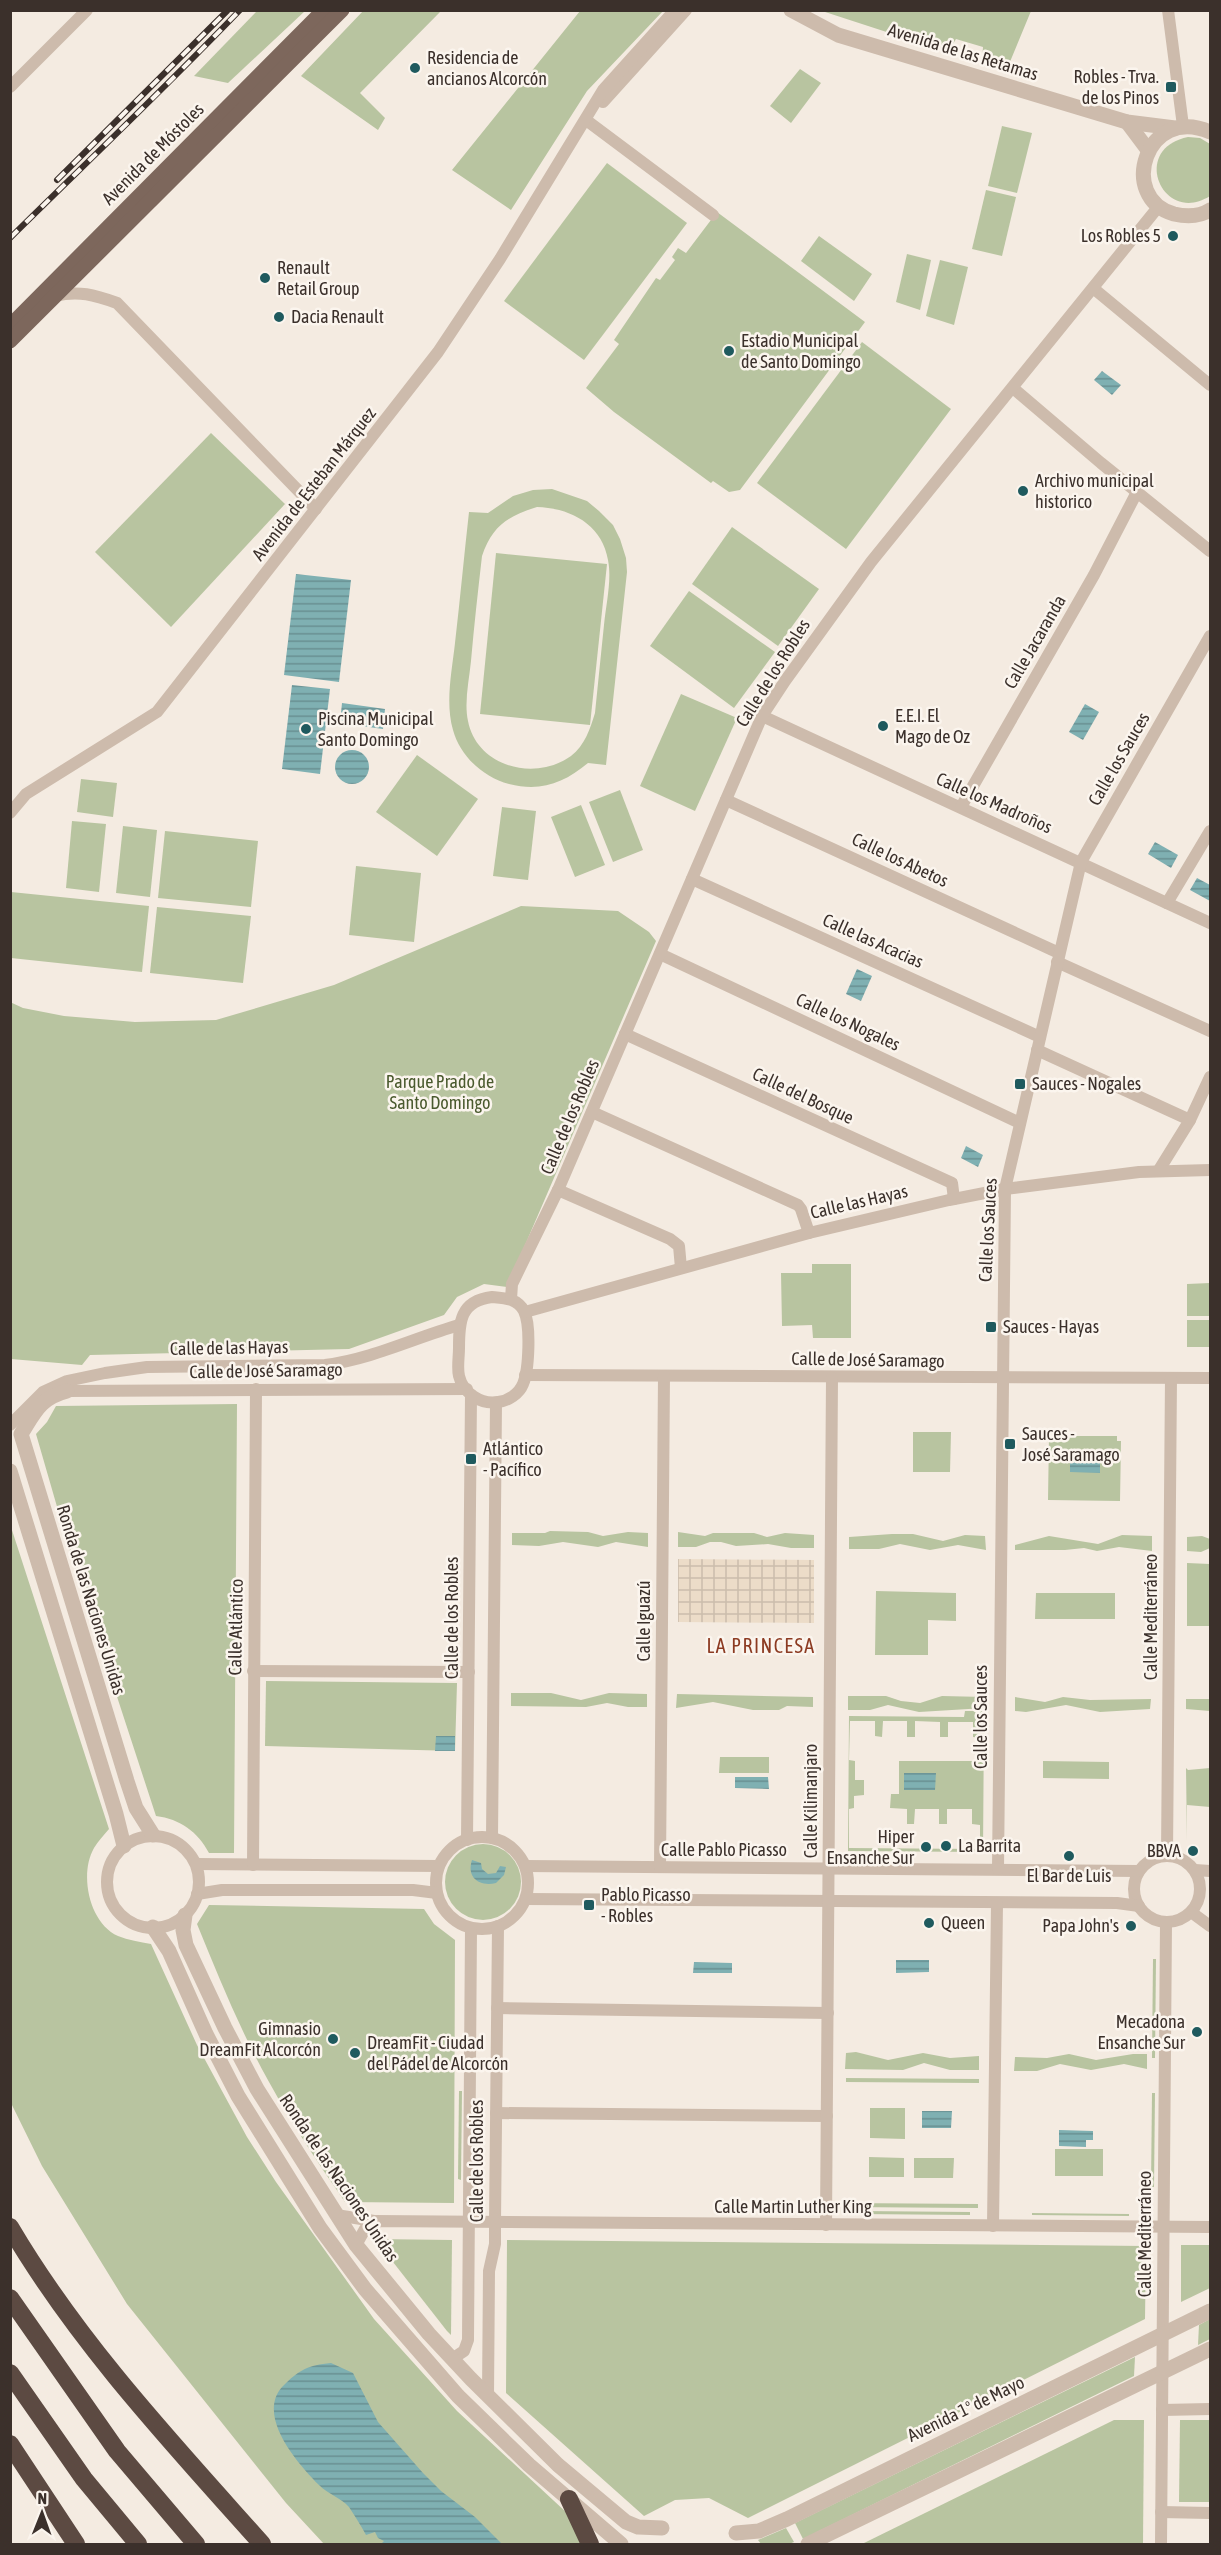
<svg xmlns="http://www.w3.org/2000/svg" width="1221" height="2555" viewBox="0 0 1221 2555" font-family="'Asap Condensed',sans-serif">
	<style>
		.green { fill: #b8c4a0; fill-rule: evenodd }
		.plaza { fill: url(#plaza-grid) }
		.water { fill: url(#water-rules) }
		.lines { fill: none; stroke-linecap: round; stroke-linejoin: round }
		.minor { stroke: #cdbbac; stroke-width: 12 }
		.tertiary { stroke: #cdbbac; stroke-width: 15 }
		.primary { stroke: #7d675c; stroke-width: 15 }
		.motorway { stroke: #5c4a42; stroke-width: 18 }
		.rail-casing { stroke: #3b302b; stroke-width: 6 }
		.rail { stroke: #fbf5ee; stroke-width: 4; stroke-dasharray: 11; stroke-linecap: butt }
		.poi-dot { fill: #1f5a5e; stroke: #fbf5ee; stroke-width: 2 }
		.labels { text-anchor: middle; stroke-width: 5; stroke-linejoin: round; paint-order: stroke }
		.street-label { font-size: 18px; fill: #3b302b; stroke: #fbf5ee }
		.poi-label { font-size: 18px; fill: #3b302b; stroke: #fbf5ee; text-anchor: start }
		.park-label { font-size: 18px; fill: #4a5a2e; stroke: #fbf5ee }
		.neighbourhood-label { font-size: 20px; letter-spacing: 1.5px; fill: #8c3b22; stroke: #fbf5ee }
	</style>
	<defs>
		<pattern id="plaza-grid" width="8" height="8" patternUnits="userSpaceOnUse" patternTransform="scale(1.5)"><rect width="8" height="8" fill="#ecdcc8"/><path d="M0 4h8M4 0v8" fill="none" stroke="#cbbdac"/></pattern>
		<pattern id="water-rules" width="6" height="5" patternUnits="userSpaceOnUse" patternTransform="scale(1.5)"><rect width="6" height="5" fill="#7fb0b2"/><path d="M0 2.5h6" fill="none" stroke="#699091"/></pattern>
	</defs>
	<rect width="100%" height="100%" fill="#f4ebe1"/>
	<g class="green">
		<polygon points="364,10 441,11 360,93 385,118 378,130 301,76"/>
		<polygon points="257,11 305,11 228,83 194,76"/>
		<polygon points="580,11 663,11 587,91 511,210 452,170"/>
		<polygon points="822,11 1031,11 1007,69 982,62 983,47 956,39 948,52"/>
		<polygon points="800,69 821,83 791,123 770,106"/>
		<polygon points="1002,126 1032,133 1017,193 988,186"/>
		<path d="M1188 137 1200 138 1210 144V196C1163 226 1129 149 1188 137Z"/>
		<polygon points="607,163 687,223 584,360 504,301"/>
		<polygon points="986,190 1016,197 1002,256 972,249"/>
		<polygon points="717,212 865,322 740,490 729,492 713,481 711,483 614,412 586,388 619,344 614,340 656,278 660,280 675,260 672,257 678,248 686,253"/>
		<polygon points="819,236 872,274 854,301 801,261"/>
		<polygon points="907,254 931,260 920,310 896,302"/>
		<polygon points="940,260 968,267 954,325 926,316"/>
		<polygon points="862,342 951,409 846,549 757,483"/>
		<polygon points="211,433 285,504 171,627 95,552"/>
		<path d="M552 489 587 501 599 511 613 525 620 539 626 558 627 572 606 765 588 763C564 783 541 792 509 784 483 777 460 756 453 730 445 702 452 671 455 643 460 600 464 556 469 512L488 513 513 496 533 490ZM537 507C570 508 602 524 608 560 612 580 606 604 604 625 601 654 598 683 595 713 590 729 585 745 571 756 535 782 477 767 468 721 464 702 469 681 471 661 474 626 478 591 482 556 492 526 508 516 537 507Z"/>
		<polygon points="732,527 819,589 778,646 692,584"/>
		<polygon points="496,553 607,564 590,725 480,714"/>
		<polygon points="689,591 775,652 734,708 650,646"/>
		<polygon points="681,694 737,718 695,811 640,786"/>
		<polygon points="417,755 478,799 437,856 376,812"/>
		<polygon points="81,779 117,783 113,817 77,812"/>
		<polygon points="620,790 643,850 613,862 589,802"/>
		<polygon points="581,805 605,865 575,877 551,817"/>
		<polygon points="502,807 536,811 528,880 493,876"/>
		<polygon points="72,821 106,824 99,892 66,888"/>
		<polygon points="123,826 157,830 150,897 116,893"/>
		<polygon points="165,831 258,841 251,907 158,898"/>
		<polygon points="356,866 421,873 414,942 349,935"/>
		<polygon points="11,892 149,906 142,972 11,958"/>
		<polygon points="521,906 618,911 649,932 656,941 507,1287 484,1284 457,1297 444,1315 349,1349 90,1355 82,1365 11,1359 10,1002 23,1008 64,1016 135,1022 216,1020 334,985"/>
		<polygon points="157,907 251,916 243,983 150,973"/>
		<polygon points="812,1264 851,1264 851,1338 813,1338 812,1325 782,1326 781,1273 812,1273"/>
		<polygon points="1210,1283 1210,1316 1187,1316 1187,1284"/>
		<rect x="1187" y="1320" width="23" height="27"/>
		<path d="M237 1404 234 1853H209C198 1832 180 1819 156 1816L73 1562 36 1434 47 1422 56 1406Z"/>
		<polygon points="913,1432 951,1432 950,1472 913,1472"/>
		<polygon points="1049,1436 1117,1436 1117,1441 1121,1441 1120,1501 1048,1500"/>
		<path d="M10 1524 109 1829C104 1835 98 1841 94 1848 79 1874 89 1923 118 1936 128 1940 140 1942 151 1944L197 2045 247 2137 276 2182 374 2319 457 2411 567 2513 583 2544H324L286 2503 127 2304 42 2166 11 2103Z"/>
		<polygon points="550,1531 588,1532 603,1536 628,1532 648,1533 648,1547 616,1542 598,1547 563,1542 539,1546 512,1545 512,1533 545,1533"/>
		<polygon points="678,1532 705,1536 713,1533 754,1533 767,1537 785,1533 814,1535 814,1548 791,1548 768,1544 736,1546 721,1542 710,1542 696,1547 678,1547"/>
		<polygon points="892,1534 913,1534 943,1541 965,1535 985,1536 986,1550 958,1545 930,1550 900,1544 879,1549 849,1549 849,1537"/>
		<polygon points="1122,1535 1152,1536 1152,1551 1119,1547 1097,1551 1084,1548 1065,1550 1015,1550 1015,1545 1049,1536 1098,1544"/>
		<polygon points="1202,1536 1210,1539 1210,1548 1201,1552 1187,1551 1187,1537"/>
		<polygon points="1187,1563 1210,1564 1210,1626 1187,1626"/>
		<polygon points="876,1591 956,1593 956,1621 928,1620 928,1655 875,1655"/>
		<polygon points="1036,1593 1115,1593 1115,1619 1035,1619"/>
		<polygon points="266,1681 457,1683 455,1751 265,1746"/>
		<polygon points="511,1693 551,1693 581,1700 609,1693 647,1694 647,1707 628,1707 607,1703 586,1707 511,1706"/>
		<polygon points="677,1694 813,1697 813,1707 787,1706 779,1710 753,1710 713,1702 676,1708"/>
		<polygon points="848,1696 886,1696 901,1701 920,1703 942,1696 985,1697 985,1708 919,1712 888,1705 870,1710 848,1710"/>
		<polygon points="1015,1697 1045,1702 1063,1697 1090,1700 1151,1699 1150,1709 1100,1712 1066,1705 1026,1712 1015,1711"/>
		<polygon points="1186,1699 1210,1699 1210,1711 1186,1709"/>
		<path d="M965 1711H982L984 1717 983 1852 848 1851 849 1716 964 1717ZM850 1721H875V1736L882 1737 883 1721H907V1737H915V1721L940 1722V1737H948V1722H973V1737L981 1738 980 1761H899V1794H891L890 1808 907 1809V1824H914L915 1809H939V1824H947V1809H972V1824L980 1825V1849L849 1848V1809L854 1808V1796L864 1795V1780H855V1761L849 1760Z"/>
		<polygon points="720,1757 769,1757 769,1773 719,1773"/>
		<polygon points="1043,1761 1109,1762 1109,1779 1043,1778"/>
		<polygon points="1186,1768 1188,1770 1210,1768 1210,1807 1187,1805 1187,1841"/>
		<circle cx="483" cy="1882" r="38"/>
		<path d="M209 1905 424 1909 434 1924 455 1940 454 2203 345 2202C318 2163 292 2124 269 2082 241 2032 219 1978 197 1924Z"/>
		<polygon points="1153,1959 1156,1959 1155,2058 1152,2058"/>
		<polygon points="856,2052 888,2060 923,2053 950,2058 979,2056 979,2070 950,2070 924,2063 903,2070 845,2069 846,2053"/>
		<polygon points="1069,2054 1096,2060 1133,2054 1147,2054 1147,2069 1124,2064 1091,2070 1060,2064 1037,2071 1014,2071 1015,2057 1047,2058"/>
		<polygon points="846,2078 979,2079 979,2083 846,2082"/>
		<polygon points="459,2091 462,2091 461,2180 458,2179"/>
		<polygon points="1152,2093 1155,2093 1154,2187 1151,2187"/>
		<polygon points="870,2108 905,2108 905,2139 870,2138"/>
		<rect x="1055" y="2149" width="48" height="27"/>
		<polygon points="869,2157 904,2158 904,2177 869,2177"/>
		<polygon points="914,2158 954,2158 953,2178 914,2178"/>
		<polygon points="845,2203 978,2204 978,2208 844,2207"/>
		<polygon points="859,2211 970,2212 970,2215 859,2214"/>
		<polygon points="1032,2213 1129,2214 1129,2216 1032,2215"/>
		<polygon points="375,2239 452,2240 451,2335 447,2331"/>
		<polygon points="507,2240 1146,2246 1145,2319 748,2518 709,2498 675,2500 644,2516 506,2393"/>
		<polygon points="1181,2245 1210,2245 1210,2288 1181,2302"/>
		<polygon points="1210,2319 1210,2339 1198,2345 1199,2325"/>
		<polygon points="1135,2357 1134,2376 803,2539 795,2523"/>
		<polygon points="1114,2420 1144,2420 1143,2544 862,2544"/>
		<polygon points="1180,2420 1210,2420 1210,2502 1179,2502"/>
		<polygon points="786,2528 794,2542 789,2544 761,2544 758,2540"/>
	</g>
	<polygon class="plaza" points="678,1559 814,1560 814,1623 678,1622"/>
	<g class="water">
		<polygon points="1102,371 1121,385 1112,395 1094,380"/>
		<polygon points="296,574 351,580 339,682 284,675"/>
		<polygon points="292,685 330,689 320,774 282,769"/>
		<polygon points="342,703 385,709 383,729 340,723"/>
		<polygon points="1085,704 1099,712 1083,740 1069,732"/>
		<circle cx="352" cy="767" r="17"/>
		<polygon points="1155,842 1178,855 1171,868 1148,854"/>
		<polygon points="1197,878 1210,885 1210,901 1190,890"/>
		<polygon points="857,969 872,976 861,1001 846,994"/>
		<polygon points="966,1146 983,1155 978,1167 961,1158"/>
		<polygon points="1070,1459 1100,1459 1100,1473 1070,1472"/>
		<polygon points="436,1736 455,1736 455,1751 435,1751"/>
		<polygon points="904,1773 936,1773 935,1790 904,1790"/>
		<polygon points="735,1777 768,1777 769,1789 735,1788"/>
		<path d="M472 1860 481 1863 482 1869 488 1874 496 1873 500 1866 506 1867 504 1875 496 1883C480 1887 466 1878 472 1860Z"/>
		<polygon points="896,1960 929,1960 929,1972 896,1973"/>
		<polygon points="694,1962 732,1963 732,1973 693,1973"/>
		<polygon points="922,2111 952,2111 951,2128 922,2128"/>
		<polygon points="1059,2130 1093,2131 1093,2140 1086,2140 1086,2147 1059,2146"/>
		<path d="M331 2363 353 2373 378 2422 423 2473 441 2491 475 2517 502 2544H381L384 2541 378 2538 375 2532 366 2535C361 2526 355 2516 349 2507 341 2498 328 2494 319 2485 298 2464 255 2415 283 2386 299 2370 308 2365 331 2363Z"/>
	</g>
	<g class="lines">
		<g class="minor">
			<polyline points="1168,10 1183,126"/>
			<polyline points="10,87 87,10"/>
			<polyline points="603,102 686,10"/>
			<polyline points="586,120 713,215"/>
			<polyline points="1093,288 1210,385"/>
			<path d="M55 296C78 290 95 295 117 303L316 509"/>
			<polyline points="1013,388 1101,463 1210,551"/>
			<polyline points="762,716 1210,923"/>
			<polyline points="726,800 1059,953"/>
			<polyline points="961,807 1094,575 1137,492"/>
			<polyline points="10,813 26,794 157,712 438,352 500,259 603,90 675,10"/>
			<polyline points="692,879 1040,1037"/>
			<polyline points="1167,903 1210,831"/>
			<polyline points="660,954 1020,1123"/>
			<polyline points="1057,962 1210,1031"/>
			<polyline points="625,1034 952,1183 954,1199"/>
			<polyline points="1037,1050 1190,1120"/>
			<polyline points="592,1112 798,1205 801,1209 809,1233"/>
			<polyline points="1159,1170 1190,1120 1210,1077"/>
			<polyline points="558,1190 670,1239 679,1246 681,1268"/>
			<path d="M492 1297C504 1298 517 1298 524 1311 531 1325 529 1370 523 1384 519 1394 508 1401 498 1402 481 1405 463 1393 459 1376 457 1368 459 1357 459 1348 459 1322 460 1301 492 1297Z"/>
			<polyline points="511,1299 512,1284 558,1190 762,716 785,681 871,562 1159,206"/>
			<polyline points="525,1312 809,1233 949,1200 1005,1189 1139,1172 1210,1170"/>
			<polyline points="525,1375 1210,1378"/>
			<polyline points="67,1391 467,1389"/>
			<path d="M10 1425 43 1392 67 1381 105 1373 147 1367 325 1365C372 1359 414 1338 459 1325"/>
			<polyline points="253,1671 469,1672"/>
			<circle cx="153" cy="1882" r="46"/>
			<circle cx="482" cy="1883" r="46"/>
			<polyline points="492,1838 496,1403"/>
			<polyline points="467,1840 471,1395"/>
			<polyline points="1167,1855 1171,1378"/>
			<circle cx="1167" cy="1889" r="33"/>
			<polyline points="196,1864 439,1866"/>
			<polyline points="253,1865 256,1389"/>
			<polyline points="525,1866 1139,1871"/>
			<polyline points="660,1867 664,1376"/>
			<polyline points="998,1869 1005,1189 1081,862 1210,636"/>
			<polyline points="1195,1870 1210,1871"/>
			<polyline points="197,1894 222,1890 413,1890 437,1893"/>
			<polyline points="526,1899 1117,1903 1139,1906"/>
			<polyline points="1191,1912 1210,1926"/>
			<polyline points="497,2008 828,2013"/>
			<polyline points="496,2113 827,2116"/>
			<polyline points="336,2215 374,2221"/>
			<polyline points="826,2225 832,1378"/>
			<polyline points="993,2226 997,1903"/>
			<polyline points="356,2245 365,2229 374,2221 1210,2227"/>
			<polyline points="452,2359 464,2351 468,2340 471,1928"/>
			<polyline points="488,2396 489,2271 495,2244 495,2222 498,1926"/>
			<polyline points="1162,2410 1210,2409"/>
			<polyline points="1161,2512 1210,2513"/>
			<polyline points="1161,2544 1166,1923"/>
		</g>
		<g class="tertiary">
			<polyline points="791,10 838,35 1127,122 1175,128"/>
			<polyline points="1127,122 1148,150"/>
			<path d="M1210 132C1146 104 1117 198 1174 214 1187 217 1199 217 1210 210"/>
			<path d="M67 1391C40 1398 35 1412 21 1434L127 1781 136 1808 153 1835"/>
			<polyline points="10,1471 116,1814 124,1846"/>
			<polyline points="185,1915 183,1930 186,1945 225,2028 257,2089 356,2245 429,2334 471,2379 558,2465 626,2522 638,2527 662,2528"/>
			<polyline points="153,1927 169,1951 206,2034 238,2096 320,2228 365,2289 458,2396 529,2465 621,2544"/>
			<polyline points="736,2533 759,2531 787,2519 1210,2311"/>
			<polyline points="808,2544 1210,2349"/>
		</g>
		<g class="primary">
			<polyline points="10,326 324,10"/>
			<polyline points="10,341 342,10"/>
		</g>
		<g class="motorway">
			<path d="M10 2227C79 2344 172 2443 262 2544"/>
			<polyline points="10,2298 117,2451 196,2544"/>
			<polyline points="10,2373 84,2479 138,2544"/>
			<polyline points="10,2444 76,2544"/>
			<polyline points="569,2499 590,2544"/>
		</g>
		<g class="rail-casing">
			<g id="rail">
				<polyline points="57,180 227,11"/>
				<path d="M10 238C87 162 165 88 240 10"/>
			</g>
		</g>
		<use href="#rail" class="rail"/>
	</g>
	<g class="poi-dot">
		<circle cx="415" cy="68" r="6"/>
		<rect x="1165" y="81" width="12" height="12" rx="3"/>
		<circle cx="1173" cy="236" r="6"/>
		<circle cx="265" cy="278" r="6"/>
		<circle cx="279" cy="317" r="6"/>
		<circle cx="729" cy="351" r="6"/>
		<circle cx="1023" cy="491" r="6"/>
		<circle cx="883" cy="726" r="6"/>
		<circle cx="306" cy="729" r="6"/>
		<rect x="1014" y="1078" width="12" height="12" rx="3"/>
		<rect x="985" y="1321" width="12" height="12" rx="3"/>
		<rect x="1004" y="1438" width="12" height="12" rx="3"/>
		<rect x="465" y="1453" width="12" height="12" rx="3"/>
		<circle cx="946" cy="1846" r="6"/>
		<circle cx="926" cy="1847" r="6"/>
		<circle cx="1193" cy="1851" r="6"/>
		<circle cx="1069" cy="1856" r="6"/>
		<rect x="583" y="1899" width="12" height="12" rx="3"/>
		<circle cx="929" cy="1923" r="6"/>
		<circle cx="1131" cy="1926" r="6"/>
		<circle cx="1197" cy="2032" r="6"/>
		<circle cx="333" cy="2039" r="6"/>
		<circle cx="355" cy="2053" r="6"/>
	</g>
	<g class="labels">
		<g class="street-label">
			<text transform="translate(963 52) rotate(17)" y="6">Avenida de las Retamas</text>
			<text transform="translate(153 154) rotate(-45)" y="6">Avenida de Móstoles</text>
			<text transform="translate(314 484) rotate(-52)" y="6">Avenida de Esteban Márquez</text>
			<text transform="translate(1035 642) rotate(-60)" y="6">Calle Jacaranda</text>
			<text transform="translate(773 673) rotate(-58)" y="6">Calle de los Robles</text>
			<text transform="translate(1119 759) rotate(-60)" y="6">Calle los Sauces</text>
			<text transform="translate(994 803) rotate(24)" y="6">Calle los Madroños</text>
			<text transform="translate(900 860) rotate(25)" y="6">Calle los Abetos</text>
			<text transform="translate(873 941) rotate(24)" y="6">Calle las Acacias</text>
			<text transform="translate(848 1022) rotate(25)" y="6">Calle los Nogales</text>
			<text transform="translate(803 1096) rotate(25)" y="6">Calle del Bosque</text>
			<text transform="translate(570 1117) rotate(-67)" y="6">Calle de los Robles</text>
			<text transform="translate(859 1202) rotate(-13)" y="6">Calle las Hayas</text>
			<text transform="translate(988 1230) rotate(-87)" y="6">Calle los Sauces</text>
			<text transform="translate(229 1348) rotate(-1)" y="6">Calle de las Hayas</text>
			<text transform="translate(868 1360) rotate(1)" y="6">Calle de José Saramago</text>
			<text transform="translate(266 1371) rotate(-1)" y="6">Calle de José Saramago</text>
			<text transform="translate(91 1600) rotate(73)" y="6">Ronda de las Naciones Unidas</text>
			<text transform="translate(1151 1617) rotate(-90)" y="6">Calle Mediterráneo</text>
			<text transform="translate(452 1618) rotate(-90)" y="6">Calle de los Robles</text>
			<text transform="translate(644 1621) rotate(-90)" y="6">Calle Iguazú</text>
			<text transform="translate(236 1627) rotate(-89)" y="6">Calle Atlántico</text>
			<text transform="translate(981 1717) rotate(-90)" y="6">Calle los Sauces</text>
			<text transform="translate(811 1801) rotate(-90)" y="6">Calle Kilimanjaro</text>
			<text x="724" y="1856">Calle Pablo Picasso</text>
			<text transform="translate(477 2161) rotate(-90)" y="6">Calle de los Robles</text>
			<text transform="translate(339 2178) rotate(56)" y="6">Ronda de las Naciones Unidas</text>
			<text x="793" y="2213">Calle Martin Luther King</text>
			<text transform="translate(1145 2234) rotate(-90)" y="6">Calle Mediterráneo</text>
			<text transform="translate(966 2409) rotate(-26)" y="6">Avenida 1º de Mayo</text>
		</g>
		<g class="poi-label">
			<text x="427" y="64">Residencia de<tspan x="427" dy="21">ancianos Alcorcón</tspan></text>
			<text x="1159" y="83" text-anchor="end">Robles - Trva.<tspan x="1159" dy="21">de los Pinos</tspan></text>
			<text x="1161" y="242" text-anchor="end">Los Robles 5</text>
			<text x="277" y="274">Renault<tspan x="277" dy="21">Retail Group</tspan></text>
			<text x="291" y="323">Dacia Renault</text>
			<text x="741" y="347">Estadio Municipal<tspan x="741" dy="21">de Santo Domingo</tspan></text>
			<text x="1035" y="487">Archivo municipal<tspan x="1035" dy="21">historico</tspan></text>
			<text x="895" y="722">E.E.I. El<tspan x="895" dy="21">Mago de Oz</tspan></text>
			<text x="318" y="725">Piscina Municipal<tspan x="318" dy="21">Santo Domingo</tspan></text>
			<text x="1032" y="1090">Sauces - Nogales</text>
			<text x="1003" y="1333">Sauces - Hayas</text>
			<text x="1022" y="1440">Sauces -<tspan x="1022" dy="21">José Saramago</tspan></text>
			<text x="483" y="1455">Atlántico<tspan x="483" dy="21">- Pacífico</tspan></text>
			<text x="914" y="1843" text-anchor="end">Hiper<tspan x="914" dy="21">Ensanche Sur</tspan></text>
			<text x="958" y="1852">La Barrita</text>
			<text x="1181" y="1857" text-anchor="end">BBVA</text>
			<text x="1069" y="1882" text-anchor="middle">El Bar de Luis</text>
			<text x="601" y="1901">Pablo Picasso<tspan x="601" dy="21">- Robles</tspan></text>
			<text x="941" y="1929">Queen</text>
			<text x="1119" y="1932" text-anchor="end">Papa John's</text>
			<text x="1185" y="2028" text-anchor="end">Mecadona<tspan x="1185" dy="21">Ensanche Sur</tspan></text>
			<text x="321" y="2035" text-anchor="end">Gimnasio<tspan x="321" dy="21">DreamFit Alcorcón</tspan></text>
			<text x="367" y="2049">DreamFit - Ciudad<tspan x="367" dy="21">del Pádel de Alcorcón</tspan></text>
		</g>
		<g class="park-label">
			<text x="440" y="1088">Parque Prado de<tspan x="440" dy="21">Santo Domingo</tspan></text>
		</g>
		<g class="neighbourhood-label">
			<text x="761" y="1653">LA PRINCESA</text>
		</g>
	</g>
	<rect width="1221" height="2555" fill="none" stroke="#3b302b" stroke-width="24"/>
	<g transform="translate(42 2513) rotate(1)" stroke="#fbf5ee" stroke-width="4.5" paint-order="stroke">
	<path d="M0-4.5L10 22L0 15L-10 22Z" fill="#3b302b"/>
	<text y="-9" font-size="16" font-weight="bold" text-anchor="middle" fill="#3b302b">N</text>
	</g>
</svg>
